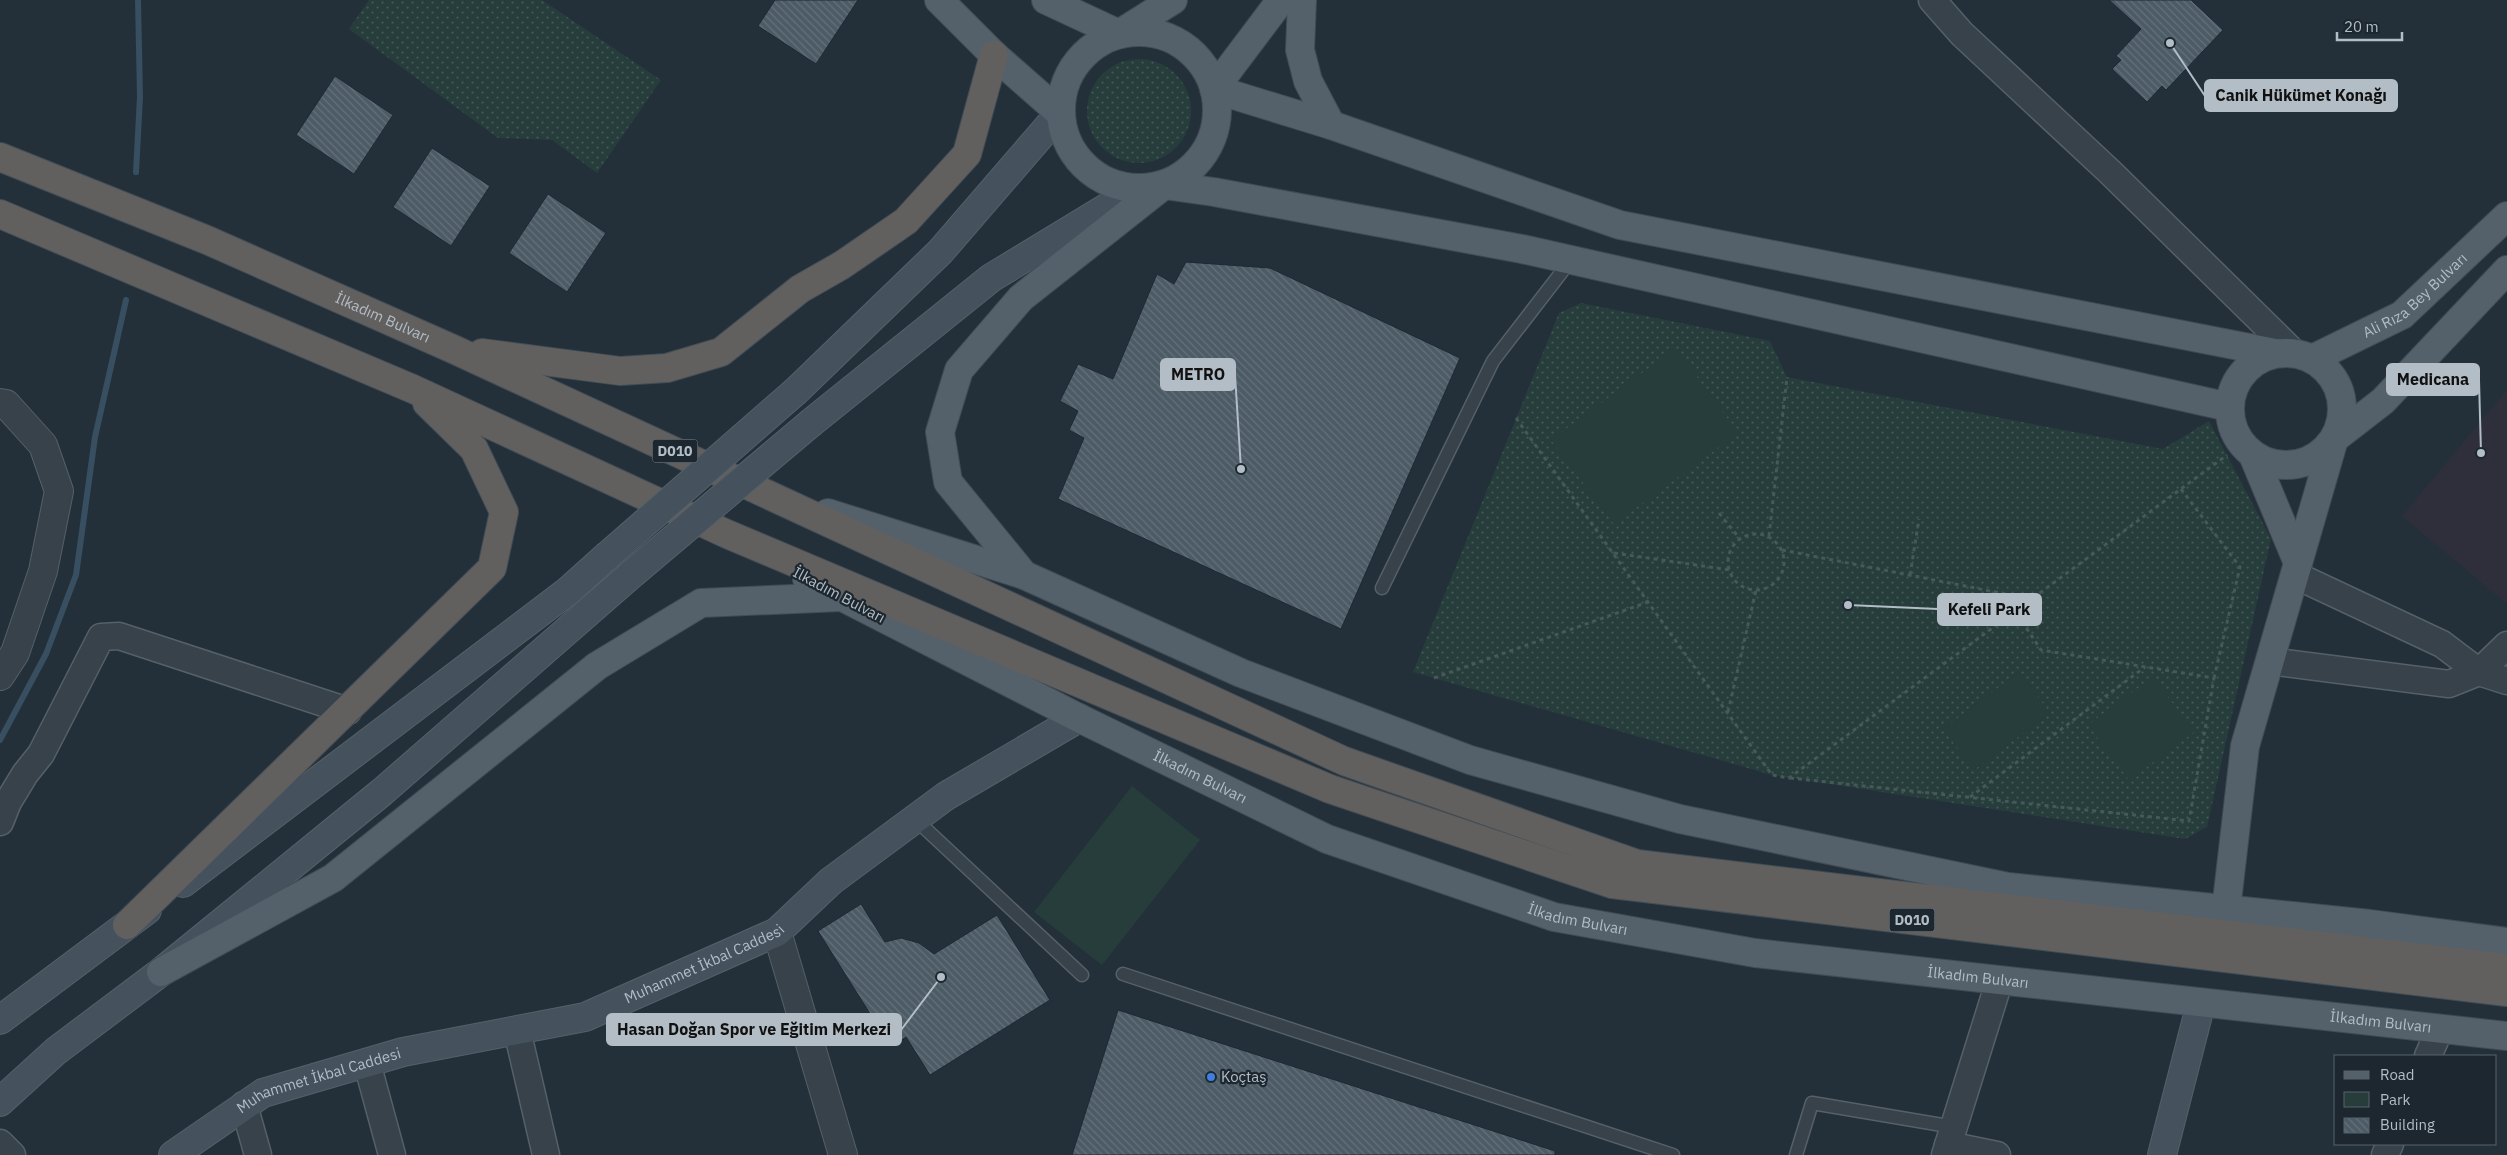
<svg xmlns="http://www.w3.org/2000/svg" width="2507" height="1155" viewBox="0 0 2507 1155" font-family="'IBM Plex Sans',sans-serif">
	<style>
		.medical { fill: #2e2f3b }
		.green { fill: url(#green-dots) }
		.pitch { fill: #263d3b }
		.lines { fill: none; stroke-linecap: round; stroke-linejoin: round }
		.stream { stroke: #374f60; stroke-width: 6 }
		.building { fill: url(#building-back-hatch); stroke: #1e2931 }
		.service-casing { stroke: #556068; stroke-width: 15 }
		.minor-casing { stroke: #556068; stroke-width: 29 }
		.tertiary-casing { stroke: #556068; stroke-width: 30 }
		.secondary-casing { stroke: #556068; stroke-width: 30 }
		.primary-casing { stroke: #404b53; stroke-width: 30 }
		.trunk-casing { stroke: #424d55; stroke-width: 30 }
		.path { stroke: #455958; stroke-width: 3; stroke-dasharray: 4 4; stroke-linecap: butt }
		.service { stroke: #37424a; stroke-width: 12 }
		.minor { stroke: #37424a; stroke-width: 26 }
		.tertiary { stroke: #37424a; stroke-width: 28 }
		.secondary { stroke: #45525d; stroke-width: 28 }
		.primary { stroke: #55616a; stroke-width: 28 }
		.trunk { stroke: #62605f; stroke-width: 28 }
		.secondary-bridge-casing { stroke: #556068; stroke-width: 30; stroke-linecap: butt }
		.secondary-bridge { stroke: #45525d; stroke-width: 28 }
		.shop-dot { fill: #3f7fe0; stroke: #1c272f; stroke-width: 2 }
		.labels { text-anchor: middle; stroke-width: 4.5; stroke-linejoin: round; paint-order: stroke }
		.shield { fill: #1c272f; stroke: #859099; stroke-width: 1 }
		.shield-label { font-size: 14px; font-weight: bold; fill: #b2bdc6 }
		.street-label { font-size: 15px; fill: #b2bdc6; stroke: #1c272f }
		.poi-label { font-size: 15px; fill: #b2bdc6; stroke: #1c272f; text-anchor: start }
		.leader { fill: none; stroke: #b2bdc6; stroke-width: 2 }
		.callout-dot { fill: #b2bdc6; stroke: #1c272f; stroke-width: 2 }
		.callout { fill: #b2bdc6; stroke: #b2bdc6; stroke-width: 2 }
		.callout-label { font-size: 16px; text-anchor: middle; font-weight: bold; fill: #111 }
	</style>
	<defs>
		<pattern id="green-dots" width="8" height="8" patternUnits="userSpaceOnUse" patternTransform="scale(1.25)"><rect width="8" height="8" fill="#263d3b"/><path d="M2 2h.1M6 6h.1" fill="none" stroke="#435756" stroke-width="1.8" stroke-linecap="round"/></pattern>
		<pattern id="building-back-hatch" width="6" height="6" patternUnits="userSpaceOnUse" patternTransform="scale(1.25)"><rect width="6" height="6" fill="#4c5b65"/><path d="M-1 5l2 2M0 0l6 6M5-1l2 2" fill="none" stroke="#63717a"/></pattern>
	</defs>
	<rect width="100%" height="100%" fill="#23303a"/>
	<polygon class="medical" points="2507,390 2507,602 2506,603 2402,516"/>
	<g class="green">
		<polygon points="369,0 542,0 661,80 597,173 552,140 498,138 349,29"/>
		<circle cx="1139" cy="111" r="52"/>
		<polygon points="1581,303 1770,341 1787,377 2163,449 2209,421 2271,539 2207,827 2185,839 1772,775 1413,672 1559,313"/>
	</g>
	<g class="pitch">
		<polygon points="1676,348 1738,433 1614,524 1551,440"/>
		<polygon points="2019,672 2050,713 1974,770 1943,729"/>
		<polygon points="2153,677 2194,732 2129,780 2088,725"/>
		<polygon points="1132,786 1200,840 1102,965 1034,912"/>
	</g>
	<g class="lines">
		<g class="stream">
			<polyline points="136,172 140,97 138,0"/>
			<polyline points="0,740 46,654 76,575 95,437 126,300"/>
		</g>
	</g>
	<g class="building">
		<polygon points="775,0 858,0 816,64 758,26"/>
		<polygon points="2109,0 2191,0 2223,30 2166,90 2162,86 2147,102 2112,69 2121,60 2116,56 2141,29"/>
		<polygon points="335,76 393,115 354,174 296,135"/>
		<polygon points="432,148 490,186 451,246 393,207"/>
		<polygon points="548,194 606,233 567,292 509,253"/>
		<polygon points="1186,262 1270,268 1460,358 1341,629 1058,499 1084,438 1069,430 1078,411 1060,401 1078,364 1113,379 1157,274 1174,284"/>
		<polygon points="861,904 885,942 901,938 919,943 934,954 997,915 1050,1000 930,1075 906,1037 891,1047 818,931"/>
		<polygon points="1118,1010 1555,1151 1555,1155 1072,1155"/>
	</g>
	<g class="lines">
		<g class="service-casing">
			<g id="service">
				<polyline points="1382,588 1493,361 1571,260"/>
				<polyline points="915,819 1082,975"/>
				<polyline points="1123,974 1673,1155"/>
				<polyline points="1796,1155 1812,1103 1954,1127"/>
			</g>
		</g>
		<g class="minor-casing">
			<g id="minor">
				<polyline points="1932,0 1962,34 2111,173 2294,353"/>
				<polyline points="2295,575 2442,644 2479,672 2507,681"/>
				<polyline points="2270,661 2449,684 2479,672 2507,645"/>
				<polyline points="0,822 8,802 25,774 41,754 101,637 119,636 348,711"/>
				<polyline points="517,1030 546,1155"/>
				<polyline points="2428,1056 2440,1029"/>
				<polyline points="367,1063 392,1155"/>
				<polyline points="244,1105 258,1155"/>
				<polyline points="0,1143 12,1155"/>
				<polyline points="1948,1145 1997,1155"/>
				<polyline points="1945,1155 1999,982"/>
				<polyline points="2385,1155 2390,1144"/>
			</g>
		</g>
		<g class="tertiary-casing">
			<g id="tertiary">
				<polyline points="0,403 6,404 43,445 59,491 43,571 15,653 0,676"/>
				<polyline points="777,932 843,1155"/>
			</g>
		</g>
		<g class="secondary-casing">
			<g id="secondary">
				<polyline points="796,391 940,252 1060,113"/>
				<polyline points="812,422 991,278 1111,205 1156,188"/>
				<polyline points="183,883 568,591 607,556"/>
				<polyline points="0,1020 147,910"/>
				<polyline points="0,1102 56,1051 161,972 382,792 633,573"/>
				<path id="s1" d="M173 1155 263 1093 403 1052 585 1017 777 932 831 881 946 796 1079 718"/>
				<polyline points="2162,1155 2201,1003"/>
			</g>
		</g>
		<g class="primary-casing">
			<g id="primary">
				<polyline points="939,0 994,55 1060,113"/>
				<polyline points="1046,0 1119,34 1173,0"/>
				<polyline points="1281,0 1214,89 1331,125 1620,225 2275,353"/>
				<polyline points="1302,0 1300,50 1308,81 1331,125"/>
				<circle cx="1139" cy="110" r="78"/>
				<circle cx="2286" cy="409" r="56"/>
				<path id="s2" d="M2312 359 2402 315 2507 216"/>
				<polyline points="2253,455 2298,563"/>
				<polyline points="828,513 1024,575 1241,673 1470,760 1680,819 2008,887 2370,924 2507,942"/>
				<polyline points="1024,575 948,482 940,432 959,370 1021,298 1164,185 1214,192 1522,249 2229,407"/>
				<path id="s3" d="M807 579 1079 718 1327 839 1554 917 1755 953 2507 1036"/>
				<polyline points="2226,910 2245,746 2334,439 2383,401 2507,270"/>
				<polyline points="161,972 333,878 597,666 701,603 841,597"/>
			</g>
		</g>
		<g class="trunk-casing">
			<g id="trunk">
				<path id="s4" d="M0 157 207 240 453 349 1344 761 1637 864 2507 968"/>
				<polyline points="0,214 413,389 727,534 1330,789 1612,884 2507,992"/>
				<polyline points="482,353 620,371 667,368 721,352 800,289 842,265 906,221 967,154 994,55"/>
				<polyline points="127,925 492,568 504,512 474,449 427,403"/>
			</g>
		</g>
		<g class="path">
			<polyline points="1516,418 1772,775 1789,778 2227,455"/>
			<polyline points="2181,489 2240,567 2214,678"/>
			<polyline points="1719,513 1740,539"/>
			<circle cx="1756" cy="562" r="28"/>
			<polyline points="1769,536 1787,377"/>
			<polyline points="1782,550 2031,599"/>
			<polyline points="1614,553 1730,570"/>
			<polyline points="1910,575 1919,519"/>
			<polyline points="1434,678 1648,602"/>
			<polyline points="1728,712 1756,590"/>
			<polyline points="1790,778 2189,821 2214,678 2041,650 2015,611"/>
			<polyline points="1970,797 2145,667"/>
		</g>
		<use href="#service" class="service"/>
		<use href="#minor" class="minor"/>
		<use href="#tertiary" class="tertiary"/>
		<use href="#secondary" class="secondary"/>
		<use href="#primary" class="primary"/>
		<use href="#trunk" class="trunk"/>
		<g class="secondary-bridge-casing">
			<g id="secondary-bridge">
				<polyline points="607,556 796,391"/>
				<polyline points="633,573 812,422"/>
			</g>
		</g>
		<use href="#secondary-bridge" class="secondary-bridge"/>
	</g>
	<circle class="shop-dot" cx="1211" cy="1077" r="5"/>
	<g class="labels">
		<g class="shield">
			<rect x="652.5" y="439.5" width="45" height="23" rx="4"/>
			<rect x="1889.5" y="908.5" width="45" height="23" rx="4"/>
		</g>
		<g class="shield-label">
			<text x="675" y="456">D010</text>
			<text x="1912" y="925">D010</text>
		</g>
		<g class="street-label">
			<text dy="5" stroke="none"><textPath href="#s2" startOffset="122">Ali Rıza Bey Bulvarı</textPath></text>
			<text dy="5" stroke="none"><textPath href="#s4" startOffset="415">İlkadım Bulvarı</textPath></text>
			<text transform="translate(839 595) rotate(28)" y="5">İlkadım Bulvarı</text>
			<text dy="5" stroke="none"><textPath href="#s3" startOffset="440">İlkadım Bulvarı</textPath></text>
			<text dy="5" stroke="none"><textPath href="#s3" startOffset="845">İlkadım Bulvarı</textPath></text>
			<text dy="5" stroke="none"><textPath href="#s1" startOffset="571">Muhammet İkbal Caddesi</textPath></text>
			<text dy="5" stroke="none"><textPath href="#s3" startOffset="1250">İlkadım Bulvarı</textPath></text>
			<text dy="5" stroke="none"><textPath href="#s3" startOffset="1655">İlkadım Bulvarı</textPath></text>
			<text dy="5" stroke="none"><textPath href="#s1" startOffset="166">Muhammet İkbal Caddesi</textPath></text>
		</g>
		<g class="poi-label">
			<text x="1221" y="1082">Koçtaş</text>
		</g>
	</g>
	<path class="leader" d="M2170 43L2205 96M1241 469L1235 375M2481 453L2479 380M1848 605L1938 609M941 977L901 1030"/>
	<g class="callout-dot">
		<circle cx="2170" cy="43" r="5"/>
		<circle cx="1241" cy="469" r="5"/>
		<circle cx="2481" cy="453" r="5"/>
		<circle cx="1848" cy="605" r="5"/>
		<circle cx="941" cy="977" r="5"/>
	</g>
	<g class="callout">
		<rect x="2205" y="80" width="192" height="31" rx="5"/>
		<rect x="1161" y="359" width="74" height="31" rx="5"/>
		<rect x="2387" y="364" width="92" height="31" rx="5"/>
		<rect x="1938" y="594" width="103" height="31" rx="5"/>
		<rect x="607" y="1014" width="294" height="31" rx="5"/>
	</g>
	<g class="callout-label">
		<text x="2301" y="101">Canik Hükümet Konağı</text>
		<text x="1198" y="380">METRO</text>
		<text x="2433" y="385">Medicana</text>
		<text x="1989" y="615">Kefeli Park</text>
		<text x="754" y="1035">Hasan Doğan Spor ve Eğitim Merkezi</text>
	</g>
	<rect x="2334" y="1055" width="162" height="90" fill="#1c272f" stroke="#58636b"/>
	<rect x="2344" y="1071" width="25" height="8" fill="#55616a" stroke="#58636b"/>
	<text x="2380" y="1080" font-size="15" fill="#b2bdc6">Road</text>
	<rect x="2344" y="1092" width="25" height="15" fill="#263d3b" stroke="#58636b"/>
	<text x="2380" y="1105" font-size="15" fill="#b2bdc6">Park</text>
	<rect x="2344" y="1118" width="25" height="15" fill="url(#building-back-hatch)" stroke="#58636b"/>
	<text x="2380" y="1130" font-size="15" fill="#b2bdc6">Building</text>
	<path d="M2337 32v8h65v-8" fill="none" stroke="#b2bdc6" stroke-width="2.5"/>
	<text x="2344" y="32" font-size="15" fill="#b2bdc6" stroke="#1c272f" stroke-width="4" paint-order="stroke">20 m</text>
</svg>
